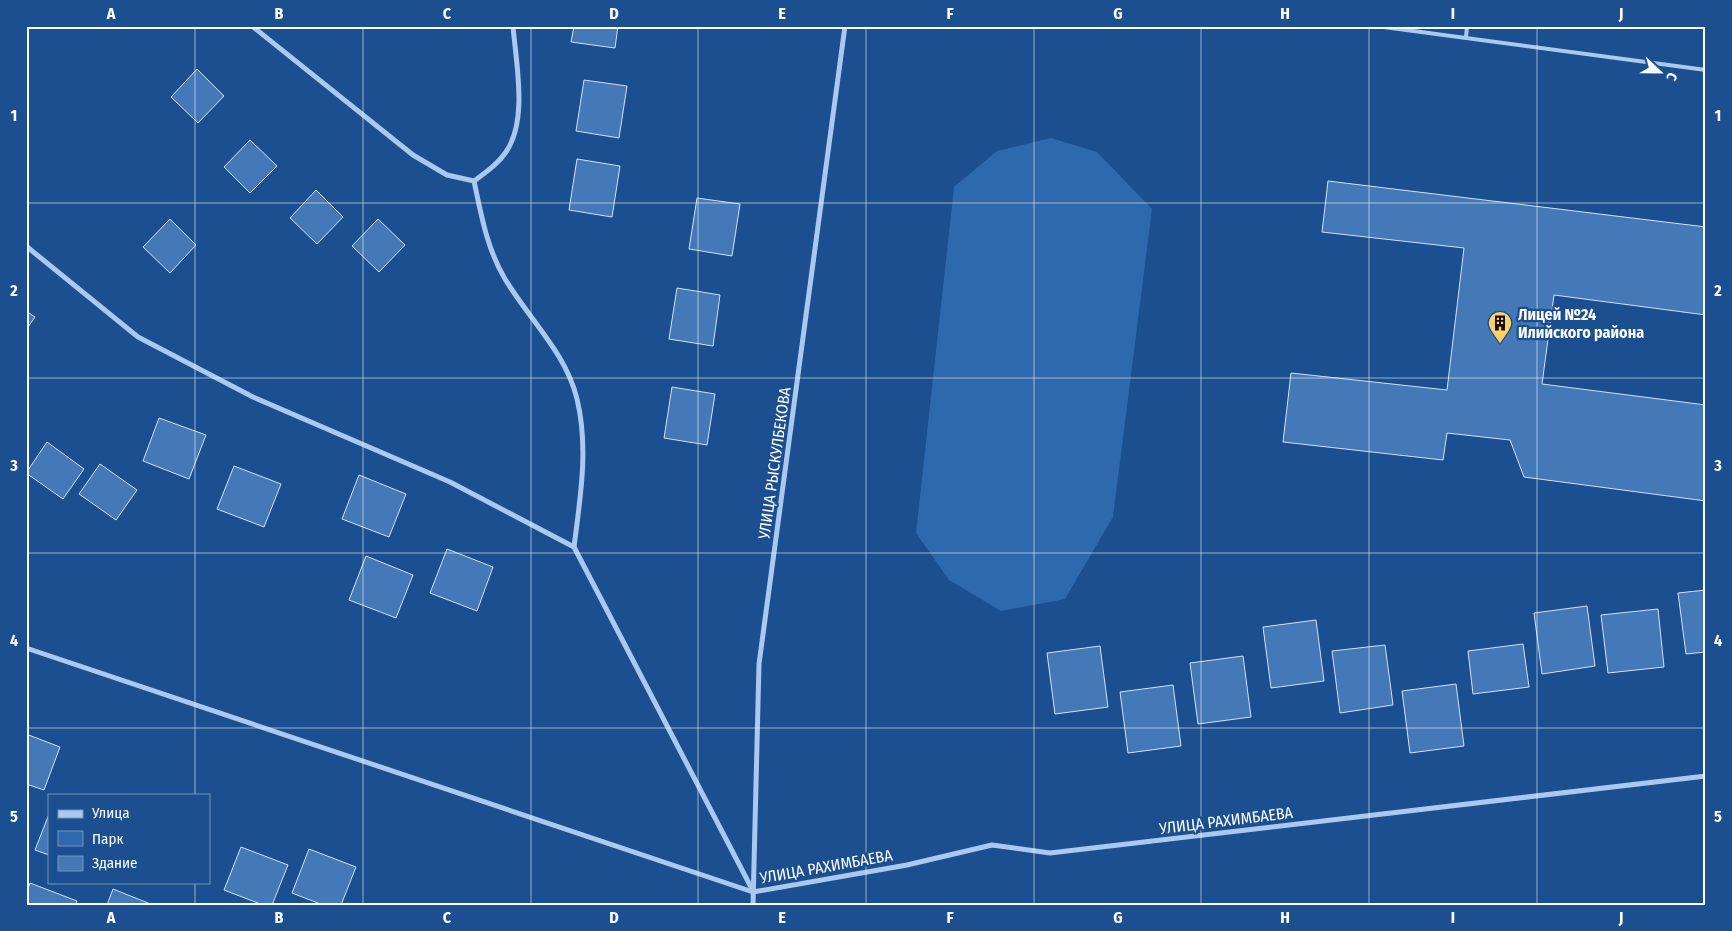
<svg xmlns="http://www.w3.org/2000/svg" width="1732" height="931" viewBox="0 0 1732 931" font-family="'Fira Sans Condensed',sans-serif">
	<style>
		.green { fill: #2e69ad }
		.building { fill: #4478b7; stroke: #cfe3fa }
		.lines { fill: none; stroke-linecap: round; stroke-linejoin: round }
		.service { stroke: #a9c9ee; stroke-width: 4 }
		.minor { stroke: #a9c9ee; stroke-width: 5 }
		.grid { fill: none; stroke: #fff; stroke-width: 1; stroke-opacity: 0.55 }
		.labels { text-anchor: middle; stroke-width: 4.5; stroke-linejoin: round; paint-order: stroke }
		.poi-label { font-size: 16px; font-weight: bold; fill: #fff; stroke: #1b4f8f; text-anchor: start }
		.street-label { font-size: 16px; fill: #fff; stroke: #1b4f8f }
		.neatline { fill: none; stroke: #fff; stroke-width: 2 }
		.grid-label { font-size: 16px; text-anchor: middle; font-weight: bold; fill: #fff }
	</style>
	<rect width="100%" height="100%" fill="#1b4f8f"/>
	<polygon class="green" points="1051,138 1097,152 1152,209 1113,517 1065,599 1001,611 949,580 916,533 954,187 997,151"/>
	<g class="building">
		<polygon points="574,26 618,26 615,48 571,42"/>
		<polygon points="197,69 224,96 198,123 171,97"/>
		<polygon points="584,80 627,86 619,138 576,131"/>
		<polygon points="250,140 277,166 250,193 224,167"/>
		<polygon points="577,159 620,166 612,217 569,210"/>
		<polygon points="1328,181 1706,227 1706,315 1554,295 1542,384 1706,405 1706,501 1524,477 1510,440 1447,433 1443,460 1283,442 1291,373 1447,390 1464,248 1322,232"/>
		<polygon points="316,190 343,217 317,244 290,218"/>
		<polygon points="697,198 740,204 732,256 689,249"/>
		<polygon points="170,219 196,245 170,273 143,247"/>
		<polygon points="378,219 405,245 379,272 352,246"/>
		<polygon points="677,288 720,295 713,346 669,339"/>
		<polygon points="26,311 35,317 26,330"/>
		<polygon points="672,387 715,394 707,445 664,438"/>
		<polygon points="159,418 206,435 189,479 143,461"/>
		<polygon points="47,442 84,469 63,499 26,473"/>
		<polygon points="100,464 137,490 116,520 79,494"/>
		<polygon points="234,466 281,484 264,527 217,509"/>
		<polygon points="359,475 406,494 389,537 342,519"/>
		<polygon points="447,549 493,567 477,611 430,593"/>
		<polygon points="366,556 413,575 396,618 349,600"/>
		<polygon points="1706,590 1706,652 1686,654 1678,593"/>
		<polygon points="1587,606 1595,666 1542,674 1534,613"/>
		<polygon points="1658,609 1664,667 1608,673 1601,615"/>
		<polygon points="1316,620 1324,681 1271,688 1263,627"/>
		<polygon points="1523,644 1529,687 1473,694 1468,651"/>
		<polygon points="1385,645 1393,705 1340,713 1332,651"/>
		<polygon points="1100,646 1108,707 1055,714 1047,653"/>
		<polygon points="1243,656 1251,717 1198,724 1190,663"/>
		<polygon points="1456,684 1464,746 1410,753 1402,691"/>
		<polygon points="1173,685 1181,746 1128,753 1120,692"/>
		<polygon points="26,734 60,747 44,790 26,784"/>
		<polygon points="49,814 49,855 35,850"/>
		<polygon points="241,847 288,865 272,905 263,905 224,890"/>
		<polygon points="309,849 356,867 341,905 323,905 292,893"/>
		<polygon points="30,883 77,901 75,905 26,905 26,894"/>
		<polygon points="113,889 153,905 107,905"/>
	</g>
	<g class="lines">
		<g class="service">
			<polyline points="1376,26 1706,70"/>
			<polyline points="1466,37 1467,26"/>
		</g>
		<g class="minor">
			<path d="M252 26 413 155 447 175 474 181C486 172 498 164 506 152 528 120 516 63 513 26"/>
			<path d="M474 181C481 214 487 249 505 279 529 319 566 353 577 399 589 448 580 499 574 547"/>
			<polyline points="26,246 138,337 253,397 450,482 574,547 753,891"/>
			<polyline points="26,648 753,892 907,865 992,845 1050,853 1706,776"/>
			<polyline points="753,905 759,664 845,26"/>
		</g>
	</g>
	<path class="grid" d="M195 26V795M363 26V905M531 26V905M698 26V905M866 26V905M1034 26V905M1201 26V905M1369 26V905M1537 26V905M26 203H1706M26 378H1706M26 553H1706M26 728H1706M195 882V905"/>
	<defs>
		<g id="building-pin" transform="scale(1.25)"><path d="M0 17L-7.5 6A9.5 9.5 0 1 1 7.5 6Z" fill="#ffd166" stroke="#1b4f8f"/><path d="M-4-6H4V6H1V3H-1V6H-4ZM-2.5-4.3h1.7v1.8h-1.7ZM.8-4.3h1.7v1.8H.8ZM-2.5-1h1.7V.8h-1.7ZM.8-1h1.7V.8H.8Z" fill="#111"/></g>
	</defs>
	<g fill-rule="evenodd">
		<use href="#building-pin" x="1500" y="323"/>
	</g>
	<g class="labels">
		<g class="poi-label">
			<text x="1518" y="320">Лицей №24<tspan x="1518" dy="18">Илийского района</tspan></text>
		</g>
		<g class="street-label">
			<text transform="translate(774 463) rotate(-82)" y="6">УЛИЦА РЫСКУЛБЕКОВА</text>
			<text transform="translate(1226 820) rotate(-7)" y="6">УЛИЦА РАХИМБАЕВА</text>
			<text transform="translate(826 866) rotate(-10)" y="6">УЛИЦА РАХИМБАЕВА</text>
		</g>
	</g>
	<rect width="1732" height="931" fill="none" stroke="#1b4f8f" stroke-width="55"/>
	<rect x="48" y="794" width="162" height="90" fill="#1b4f8f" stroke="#7695bc"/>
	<rect x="58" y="810" width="25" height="8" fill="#a9c9ee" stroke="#7695bc"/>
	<text x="92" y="818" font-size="15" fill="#ffffff">Улица</text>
	<rect x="58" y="831" width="25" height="15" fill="#2e69ad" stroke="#7695bc"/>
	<text x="92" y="844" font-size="15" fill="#ffffff">Парк</text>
	<rect x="58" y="856" width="25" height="15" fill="#4478b7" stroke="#7695bc"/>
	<text x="92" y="868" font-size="15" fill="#ffffff">Здание</text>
	<g transform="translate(1660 72) rotate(112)" stroke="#1b4f8f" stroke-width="4" paint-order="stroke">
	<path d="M0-4L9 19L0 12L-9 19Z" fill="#ffffff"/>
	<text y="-8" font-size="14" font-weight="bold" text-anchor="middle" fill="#ffffff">С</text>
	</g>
	<rect x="28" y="28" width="1676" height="876" class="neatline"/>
	<g class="grid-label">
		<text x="111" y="19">A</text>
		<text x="279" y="19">B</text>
		<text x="447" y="19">C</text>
		<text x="614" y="19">D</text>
		<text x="782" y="19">E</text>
		<text x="950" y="19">F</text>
		<text x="1118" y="19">G</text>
		<text x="1285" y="19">H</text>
		<text x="1453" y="19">I</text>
		<text x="1621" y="19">J</text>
		<text x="14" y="121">1</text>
		<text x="1718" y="121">1</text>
		<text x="14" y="296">2</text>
		<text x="1718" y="296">2</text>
		<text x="14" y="471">3</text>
		<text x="1718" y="471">3</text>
		<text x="14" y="646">4</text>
		<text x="1718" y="646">4</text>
		<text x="14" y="822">5</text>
		<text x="1718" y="822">5</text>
		<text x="111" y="923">A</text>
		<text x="279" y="923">B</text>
		<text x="447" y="923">C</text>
		<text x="614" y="923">D</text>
		<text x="782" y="923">E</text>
		<text x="950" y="923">F</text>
		<text x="1118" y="923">G</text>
		<text x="1285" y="923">H</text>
		<text x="1453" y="923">I</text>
		<text x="1621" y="923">J</text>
	</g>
</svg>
